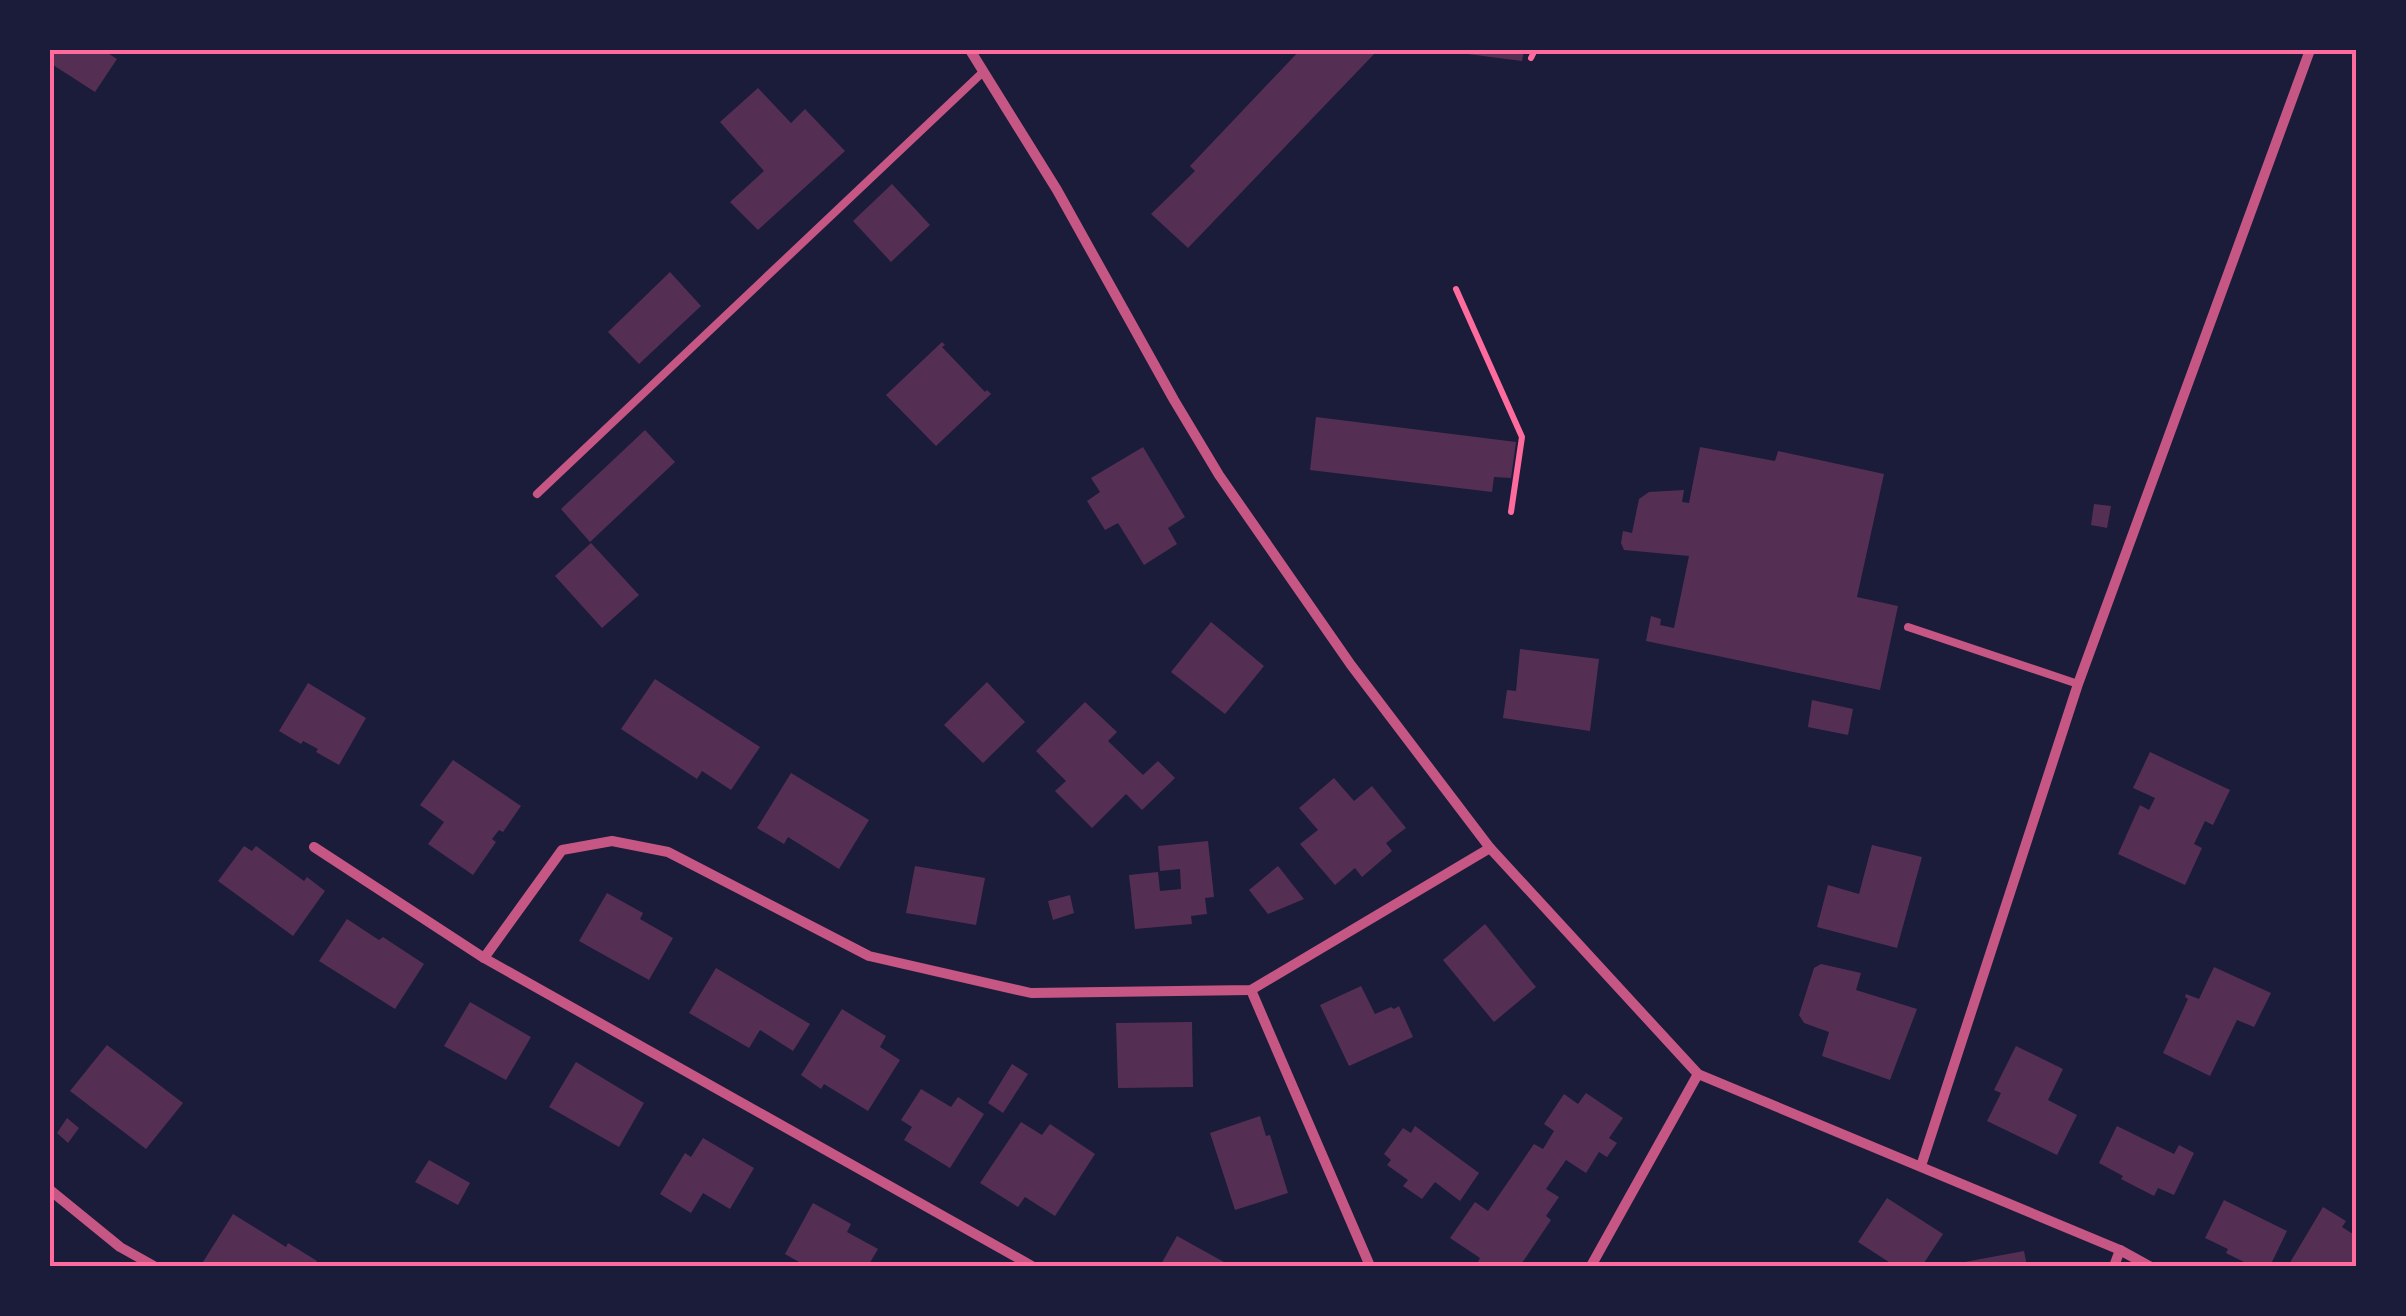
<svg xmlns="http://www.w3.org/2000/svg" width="2406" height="1316" viewBox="0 0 2406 1316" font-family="Barlow,sans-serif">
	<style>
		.building { fill: #542f53 }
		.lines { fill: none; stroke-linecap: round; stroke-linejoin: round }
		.path { stroke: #ff6b9d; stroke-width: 6 }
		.service { stroke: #c65784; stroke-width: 8 }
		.minor { stroke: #c65784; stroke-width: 10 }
		.neatline { fill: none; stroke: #ff6b9d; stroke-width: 4 }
	</style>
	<rect width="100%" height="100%" fill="#1b1b3a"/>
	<g class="building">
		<polygon points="50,50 103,50 117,59 95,92 50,63"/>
		<polygon points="1300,50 1378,50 1188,248 1151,214 1195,171 1190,166"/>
		<polygon points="1452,50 1524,50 1522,61 1452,52"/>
		<polygon points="758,88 791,123 805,109 845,151 758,230 730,202 764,171 720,122"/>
		<polygon points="892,184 930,225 891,262 853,221"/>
		<polygon points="670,272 701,306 639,364 608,332"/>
		<polygon points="942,342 945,345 942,347 985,392 987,390 991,394 936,446 886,395"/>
		<polygon points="1316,417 1516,442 1511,478 1494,477 1492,492 1310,470"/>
		<polygon points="645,430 675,462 590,542 561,509"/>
		<polygon points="1143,447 1185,517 1168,528 1177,544 1144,565 1118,523 1105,530 1087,501 1100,492 1091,478"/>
		<polygon points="1700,447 1775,461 1778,451 1884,474 1857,597 1898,606 1880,690 1646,641 1651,616 1661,619 1660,625 1674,628 1689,556 1624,550 1621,543 1623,531 1632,533 1639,499 1649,492 1684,490 1682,502 1689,503"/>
		<polygon points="2094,504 2111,506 2107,528 2091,525"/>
		<polygon points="591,543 639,595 602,628 555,576"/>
		<polygon points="1211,622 1264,666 1225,714 1171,672"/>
		<polygon points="1520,649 1599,659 1590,731 1503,718 1507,690 1516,691"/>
		<polygon points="655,679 760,747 731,790 702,771 697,779 621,729"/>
		<polygon points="987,682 1025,722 983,763 944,725"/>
		<polygon points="308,683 366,718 339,765 316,752 318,749 303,741 301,744 279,731"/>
		<polygon points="1812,700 1853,709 1848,735 1808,727"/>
		<polygon points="1085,702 1117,732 1108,741 1143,775 1158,761 1175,778 1142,810 1126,794 1092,828 1055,791 1066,781 1036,751"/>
		<polygon points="2150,752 2230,790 2213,825 2205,821 2194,844 2202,848 2185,885 2118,854 2140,805 2149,810 2155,798 2133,788"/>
		<polygon points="453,760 521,806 503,832 499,830 492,839 496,842 473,875 428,844 444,822 420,805"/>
		<polygon points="791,773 869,820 839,869 788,837 784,844 757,828"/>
		<polygon points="1334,778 1354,801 1372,786 1406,828 1386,843 1392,851 1362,877 1355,868 1335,885 1300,844 1318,830 1299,808"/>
		<polygon points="1208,841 1214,897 1205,898 1207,914 1191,916 1192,924 1135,929 1129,875 1158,872 1160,891 1181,889 1180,869 1160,871 1158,846"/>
		<polygon points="1872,845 1922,857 1897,948 1817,927 1828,885 1859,894"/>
		<polygon points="244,846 252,851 256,846 304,881 307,877 325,891 293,936 218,881"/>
		<polygon points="915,866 985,878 976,925 906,913"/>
		<polygon points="1278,866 1304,899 1268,914 1249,890"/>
		<polygon points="607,893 643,913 640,919 673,938 649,980 579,941"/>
		<polygon points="1070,895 1074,913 1053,920 1048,901"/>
		<polygon points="347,919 379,940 383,937 424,964 395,1009 319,961"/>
		<polygon points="1485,924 1536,987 1494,1022 1443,960"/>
		<polygon points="1821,964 1861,973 1856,990 1917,1009 1890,1080 1822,1056 1829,1032 1804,1023 1799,1015 1814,968"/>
		<polygon points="2214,967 2271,993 2254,1027 2237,1020 2210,1076 2163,1053 2188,999 2185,997 2186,994 2199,999"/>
		<polygon points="716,968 810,1024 793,1051 760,1030 749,1048 689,1013"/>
		<polygon points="1361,986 1375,1014 1391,1007 1394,1009 1399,1006 1413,1037 1349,1066 1320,1005"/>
		<polygon points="470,1002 531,1037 506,1080 444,1046"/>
		<polygon points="842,1009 886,1036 880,1047 900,1060 868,1111 824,1084 821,1089 801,1075"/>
		<polygon points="1192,1022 1193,1087 1118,1088 1116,1023"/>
		<polygon points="107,1045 183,1103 146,1149 70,1091"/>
		<polygon points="2016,1046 2063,1069 2048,1100 2077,1115 2057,1155 1987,1121 2001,1093 1994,1090"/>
		<polygon points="576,1062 644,1103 619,1147 549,1107"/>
		<polygon points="1012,1064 1028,1074 1003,1113 988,1103"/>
		<polygon points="921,1089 951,1107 958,1097 984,1114 950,1168 904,1140 912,1127 901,1120"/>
		<polygon points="1586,1093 1623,1118 1609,1138 1617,1143 1607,1157 1599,1152 1586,1173 1566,1160 1546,1189 1559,1197 1546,1216 1551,1220 1520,1266 1484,1266 1478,1262 1480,1258 1450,1238 1475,1202 1488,1211 1534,1144 1543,1149 1554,1131 1544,1124 1564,1094 1578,1104"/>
		<polygon points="1260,1116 1266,1136 1270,1135 1288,1193 1235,1210 1210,1133"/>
		<polygon points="67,1118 79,1128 68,1143 57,1133"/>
		<polygon points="1021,1122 1042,1135 1050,1124 1095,1154 1055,1216 1025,1197 1018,1207 980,1183"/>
		<polygon points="1415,1126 1479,1173 1460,1201 1435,1182 1422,1199 1403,1186 1408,1180 1387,1165 1391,1160 1384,1154 1403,1128 1411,1133"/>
		<polygon points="2117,1126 2174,1154 2179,1145 2194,1153 2174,1195 2158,1188 2154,1196 2121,1179 2123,1176 2099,1163"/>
		<polygon points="703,1138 754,1168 730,1209 703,1193 691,1213 660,1194 685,1153 691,1157"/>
		<polygon points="429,1160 470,1183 458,1205 415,1182"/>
		<polygon points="1887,1198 1943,1234 1922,1266 1895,1266 1858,1242"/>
		<polygon points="2224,1200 2287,1231 2270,1266 2252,1266 2226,1253 2228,1249 2205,1238"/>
		<polygon points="813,1203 851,1224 847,1232 878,1249 868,1266 806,1266 785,1254"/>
		<polygon points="2323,1207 2346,1221 2342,1227 2356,1236 2356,1266 2288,1266"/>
		<polygon points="233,1214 286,1247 288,1243 317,1261 314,1266 209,1266 203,1262"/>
		<polygon points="1177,1236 1224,1262 1221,1266 1160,1266"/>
		<polygon points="2024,1251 2027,1266 1955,1266 1954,1264"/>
	</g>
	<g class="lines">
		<g class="path">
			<polyline points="1531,58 1535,50"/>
			<polyline points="1456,289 1522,437 1511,512"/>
		</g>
		<g class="service">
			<polyline points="537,494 983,72"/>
			<polyline points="1908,627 2078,684"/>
		</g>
		<g class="minor">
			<polyline points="970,50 1057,190 1174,400 1219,475 1351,665 1490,848 1698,1074 2120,1250 2149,1266"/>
			<polyline points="314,847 484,958 1032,1266"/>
			<polyline points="484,958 562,850 612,841 668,852 869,956 1031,993 1251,990 1490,848"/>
			<polyline points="1251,990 1370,1266"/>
			<polyline points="1921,1166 2078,684 2310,50"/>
			<polyline points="50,1190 120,1247 154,1266"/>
			<polyline points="1591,1266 1698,1074"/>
			<polyline points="2114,1266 2120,1250"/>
		</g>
	</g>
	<rect width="2406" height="1316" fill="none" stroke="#1b1b3a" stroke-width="105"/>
	<rect x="52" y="52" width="2302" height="1212" class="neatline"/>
</svg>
